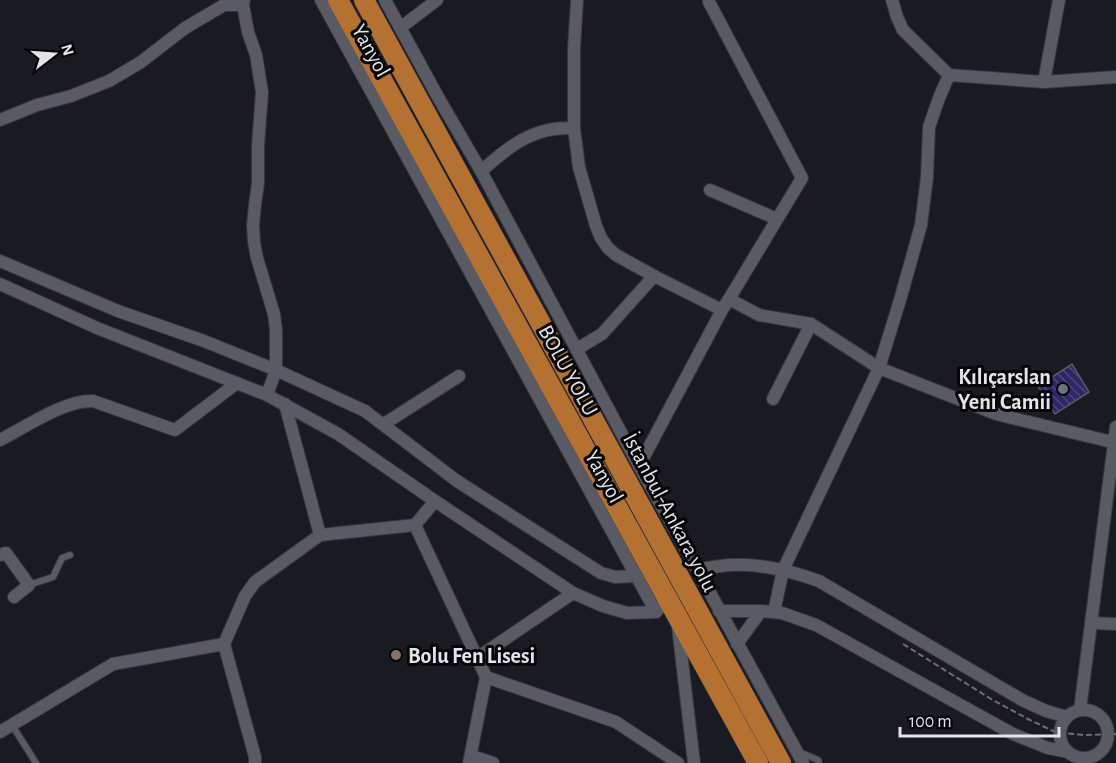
<svg xmlns="http://www.w3.org/2000/svg" width="1116" height="763" viewBox="0 0 1116 763" font-family="'Alegreya Sans',sans-serif">
	<style>
		.building { fill: url(#building-back-hatch); stroke: #585962; stroke-width: 1.5 }
		.lines { fill: none; stroke-linecap: round; stroke-linejoin: round }
		.service-casing { stroke: #36363d; stroke-width: 8 }
		.minor-casing { stroke: #36363d; stroke-width: 14 }
		.trunk-casing { stroke: #36363d; stroke-width: 21 }
		.path { stroke: #6d6d74; stroke-width: 2; stroke-dasharray: 6 3; stroke-linecap: butt }
		.service { stroke: #595a64; stroke-width: 6 }
		.minor { stroke: #595a64; stroke-width: 12 }
		.trunk { stroke: #b57132; stroke-width: 20 }
		.worship-dot { fill: #6b7280; stroke: #060609; stroke-width: 2 }
		.education-dot { fill: #8d6e63; stroke: #060609; stroke-width: 2 }
		.labels { text-anchor: middle; stroke-width: 6; stroke-linejoin: round; paint-order: stroke }
		.street-label { font-size: 22px; fill: #e4e5eb; stroke: #060609 }
		.poi-label { font-size: 22px; font-weight: bold; fill: #e4e5eb; stroke: #060609; text-anchor: end }
	</style>
	<defs>
		<pattern id="building-back-hatch" width="6" height="6" patternUnits="userSpaceOnUse" patternTransform="scale(1.5)"><rect width="6" height="6" fill="#2d2765"/><path d="M-1 5l2 2M0 0l6 6M5-1l2 2" fill="none" stroke="#4b467b"/></pattern>
	</defs>
	<rect width="100%" height="100%" fill="#1a1a22"/>
	<polygon class="building" points="1072,364 1089,392 1055,414 1038,386"/>
	<g class="lines">
		<g class="service-casing">
			<g id="service">
				<polyline points="29,585 53,577 62,558 70,555"/>
				<polyline points="12,725 36,763"/>
				<polyline points="799,752 818,760 819,763"/>
			</g>
		</g>
		<g class="minor-casing">
			<g id="minor">
				<polyline points="244,0 243,5 248,32 256,55 262,92 258,146 258,183 255,205 253,225 254,242 257,258 274,314 276,330 276,370 267,395"/>
				<polyline points="321,0 656,612 670,596"/>
				<polyline points="385,0 438,97 481,171 639,466 697,569 803,763"/>
				<polyline points="577,0 574,49 574,128 579,167 596,226 601,238 608,248 616,255 654,276 602,334 577,349"/>
				<polyline points="892,0 897,17 903,30 949,75 1044,82 1116,77"/>
				<polyline points="709,2 802,178 729,299"/>
				<polyline points="400,28 437,0"/>
				<polyline points="1044,82 1059,0"/>
				<polyline points="0,120 37,105 71,96 109,81 141,62 185,28 224,5 243,5"/>
				<path d="M481 171C500 155 517 139 541 132 552 128 563 128 574 128"/>
				<polyline points="710,190 777,219"/>
				<polyline points="0,261 118,311 204,341 276,370 365,411 457,481 601,573 615,577 636,576"/>
				<polyline points="0,284 97,328 267,395 338,434 435,501 573,593 603,606 627,613 656,612"/>
				<polyline points="722,310 729,299 759,315 811,324 879,368 996,414 1116,443"/>
				<polyline points="773,399 811,324"/>
				<polyline points="384,424 459,376"/>
				<path d="M0 440C26 427 64 400 93 401L175 430 237 383"/>
				<polyline points="639,466 722,310 654,276"/>
				<polyline points="415,525 486,677 616,722 678,763"/>
				<polyline points="320,535 415,525 435,501"/>
				<polyline points="0,555 6,553 29,585 14,597"/>
				<path d="M697 569C708 568 719 566 730 565 761 563 791 571 819 581L1022 700 1046 711 1067 717"/>
				<polyline points="719,611 761,611 782,613 816,625 1013,734 1048,748 1068,752"/>
				<polyline points="774,612 783,570 879,368 900,300 921,225 927,177 929,127 939,98 949,75"/>
				<polyline points="1091,623 1116,624"/>
				<polyline points="678,627 694,763"/>
				<polyline points="224,644 255,757 255,763"/>
				<polyline points="737,644 761,611"/>
				<polyline points="477,658 573,593"/>
				<circle cx="1084" cy="734" r="24"/>
				<polyline points="1080,710 1116,427"/>
				<polyline points="0,732 113,664 224,644 245,596 255,582 320,535 285,404"/>
				<polyline points="472,756 493,763"/>
				<polyline points="469,763 486,677"/>
			</g>
		</g>
		<g class="trunk-casing">
			<g id="trunk">
				<polyline points="338,0 758,763"/>
				<path d="M364 0C505 253 641 509 781 763"/>
			</g>
		</g>
		<polyline class="path" points="903,644 991,699 1028,719 1055,732 1083,735 1116,734"/>
		<use href="#service" class="service"/>
		<use href="#minor" class="minor"/>
		<use href="#trunk" class="trunk"/>
	</g>
	<circle class="worship-dot" cx="1063" cy="389" r="6"/>
	<circle class="education-dot" cx="396" cy="655" r="6"/>
	<g class="labels">
		<g class="street-label">
			<text transform="translate(372 50) rotate(61)" y="8">Yanyol</text>
			<text transform="translate(569 370) rotate(61)" y="8">BOLU YOLU</text>
			<text transform="translate(605 476) rotate(61)" y="8">Yanyol</text>
			<text transform="translate(671 512) rotate(62)" y="8">İstanbul-Ankara yolu</text>
		</g>
		<g class="poi-label">
			<text x="1051" y="384">Kılıçarslan<tspan x="1051" dy="25">Yeni Camii</tspan></text>
			<text x="408" y="663" text-anchor="start">Bolu Fen Lisesi</text>
		</g>
	</g>
	<g transform="translate(54 54) rotate(73)" stroke="#060609" stroke-width="4.5" paint-order="stroke">
	<path d="M0-4.5L10 22L0 15L-10 22Z" fill="#e4e5eb"/>
	<text y="-9" font-size="16" font-weight="bold" text-anchor="middle" fill="#e4e5eb">N</text>
	</g>
	<path d="M900 727v9h159v-9" fill="none" stroke="#e4e5eb" stroke-width="3"/>
	<text x="909" y="727" font-size="18" fill="#e4e5eb" stroke="#060609" stroke-width="4.5" paint-order="stroke">100 m</text>
</svg>
